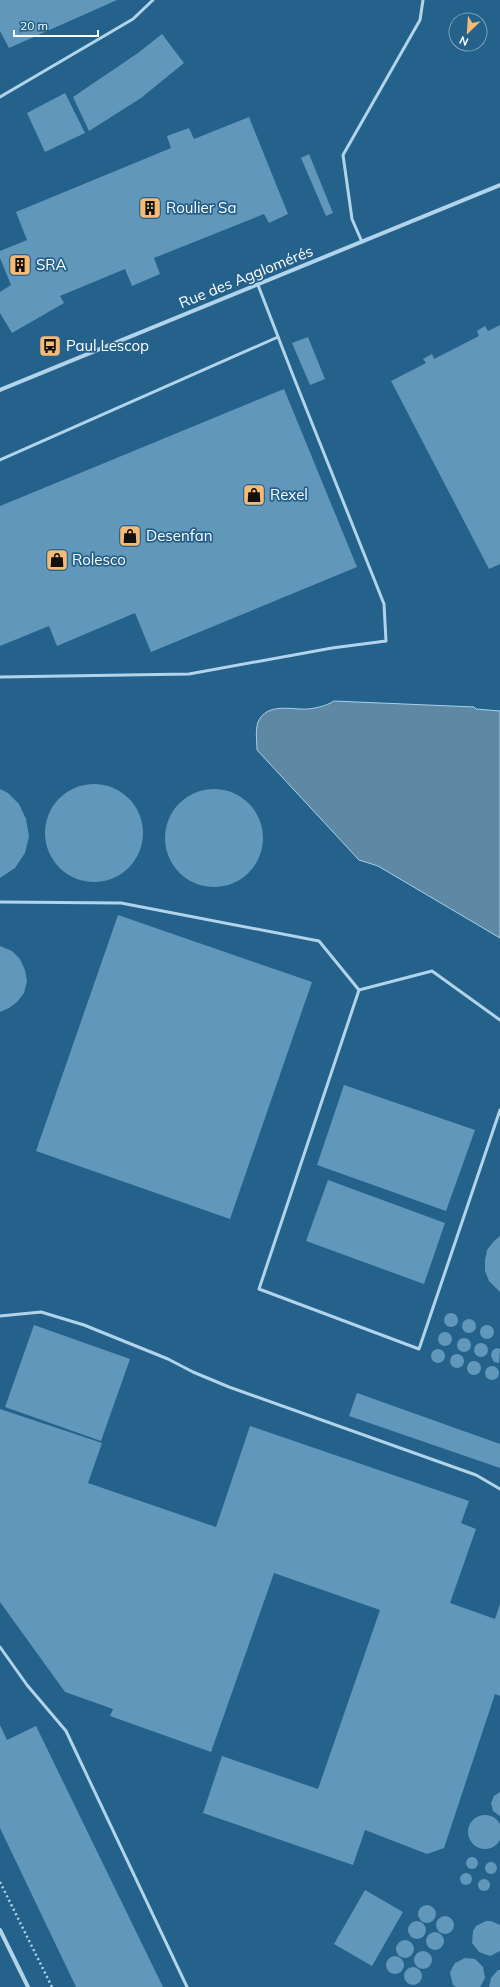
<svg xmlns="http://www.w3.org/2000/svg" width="500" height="1987" viewBox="0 0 500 1987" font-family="Mulish,sans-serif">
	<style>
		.water { fill: #5e88a4; stroke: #a6d1eb }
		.building { fill: #6197ba }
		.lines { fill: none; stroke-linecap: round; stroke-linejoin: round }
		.path { stroke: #b1d4ea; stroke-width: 2.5; stroke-dasharray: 2 3; stroke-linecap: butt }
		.service { stroke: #b1d4ea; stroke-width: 3 }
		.minor { stroke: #b1d4ea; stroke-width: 4 }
		.labels { text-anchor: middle; stroke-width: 3.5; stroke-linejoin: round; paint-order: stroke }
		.poi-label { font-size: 15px; fill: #fff; stroke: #24618b; text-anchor: start }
		.street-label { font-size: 15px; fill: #fff; stroke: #24618b }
	</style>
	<rect width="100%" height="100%" fill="#24618b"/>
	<path class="water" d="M334 701 474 707 476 709 500 711V938L378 866 359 860 257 750C257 741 255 731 258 722 267 702 291 710 308 709 317 708 326 706 334 701Z"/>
	<g class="building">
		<polygon points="0,0 117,0 9,48 0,31"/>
		<polygon points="162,34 184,63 141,98 89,131 73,97 138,53"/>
		<polygon points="65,93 85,133 45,152 27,113"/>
		<polygon points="249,117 288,214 269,223 264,214 154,258 160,274 132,286 125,269 60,296 64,303 12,333 0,313 0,292 11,285 0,258 0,251 27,240 16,212 171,148 167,136 189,128 194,139"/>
		<polygon points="309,154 333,213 326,216 301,158"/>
		<polygon points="500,325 500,564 489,569 391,381 426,363 423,359 432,354 434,359 479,336 477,331 485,326 488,331"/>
		<polygon points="308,337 325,379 310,385 292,343"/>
		<polygon points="284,389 357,567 151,652 135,613 57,646 49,626 0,646 0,506"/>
		<circle cx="94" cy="833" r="49"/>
		<circle cx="214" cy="838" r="49"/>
		<polygon points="0,789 8,793 19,804 26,819 29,836 25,853 15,868 0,878"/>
		<polygon points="118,915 312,982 230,1219 36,1151"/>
		<polygon points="0,946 12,951 20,959 25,970 27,981 24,993 17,1002 9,1008 0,1012"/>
		<polygon points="344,1085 475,1130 446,1211 317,1165"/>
		<polygon points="328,1180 445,1223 424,1284 306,1241"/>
		<polygon points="500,1236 500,1292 489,1281 485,1271 485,1260 487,1250 494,1241"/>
		<circle cx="451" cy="1320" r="7"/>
		<circle cx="469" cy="1326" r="7"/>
		<circle cx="487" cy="1332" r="7"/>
		<polygon points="34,1325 130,1359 101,1441 5,1407"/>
		<circle cx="445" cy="1339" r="7"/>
		<circle cx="464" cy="1345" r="7"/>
		<circle cx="481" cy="1350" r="7"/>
		<polygon points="496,1348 500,1349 499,1363 494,1362 491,1356 492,1351"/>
		<circle cx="438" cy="1356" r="7"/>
		<circle cx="457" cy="1361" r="7"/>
		<circle cx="474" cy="1368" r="7"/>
		<circle cx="492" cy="1373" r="7"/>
		<polygon points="357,1393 500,1444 500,1468 349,1416"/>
		<polygon points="0,1409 102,1443 88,1483 216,1527 250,1426 469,1501 461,1523 476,1529 450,1603 495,1619 500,1604 500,1696 495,1694 444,1848 427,1854 365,1830 353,1865 203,1813 222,1756 318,1789 380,1610 274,1573 211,1752 110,1716 113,1709 65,1692 0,1602"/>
		<polygon points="0,1725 7,1740 36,1726 163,1987 76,1987 0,1828"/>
		<polygon points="500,1792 500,1816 493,1811 491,1803 494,1796"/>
		<circle cx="485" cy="1832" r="17"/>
		<circle cx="472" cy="1863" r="6"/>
		<circle cx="491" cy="1868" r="6"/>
		<circle cx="466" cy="1879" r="6"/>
		<circle cx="484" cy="1885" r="6"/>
		<polygon points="365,1890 403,1912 372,1966 334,1944"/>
		<circle cx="427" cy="1914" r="9"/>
		<circle cx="445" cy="1925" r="9"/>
		<polygon points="486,1921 491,1921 500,1925 500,1951 490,1956 479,1952 472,1943 473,1931 476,1926"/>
		<circle cx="417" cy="1930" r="9"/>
		<circle cx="435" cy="1941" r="9"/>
		<circle cx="405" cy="1949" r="9"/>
		<circle cx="423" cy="1960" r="9"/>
		<circle cx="395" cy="1965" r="9"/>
		<polygon points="465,1958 475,1959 483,1967 485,1978 480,1987 456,1987 453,1985 450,1973 452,1968 455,1963"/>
		<circle cx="413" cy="1976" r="9"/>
		<polygon points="498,1970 500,1970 500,1987 489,1987 491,1978"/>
	</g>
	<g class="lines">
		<polyline class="path" points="0,1882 52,1987"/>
		<g class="service">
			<polyline points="0,97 133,19 153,0"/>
			<polyline points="362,242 352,219 343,155 420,20 423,0"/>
			<polyline points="0,460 278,337"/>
			<polyline points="0,677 189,674 332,648 386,641 384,604 294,378 258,285"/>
			<polyline points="0,902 121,903 319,941 359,990 259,1289 419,1349 500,1110"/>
			<polyline points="359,990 432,971 500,1020"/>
			<polyline points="0,1316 41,1312 84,1325 168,1359 193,1372 229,1387 476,1475 500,1489"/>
			<polyline points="0,1647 27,1685 66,1731 187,1987"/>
		</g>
		<g class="minor">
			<polyline points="0,390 500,185"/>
			<polyline points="0,1930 28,1987"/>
		</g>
	</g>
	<defs>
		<g id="building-square" transform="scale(1.15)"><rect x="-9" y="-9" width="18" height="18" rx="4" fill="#f5bb75" stroke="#24618b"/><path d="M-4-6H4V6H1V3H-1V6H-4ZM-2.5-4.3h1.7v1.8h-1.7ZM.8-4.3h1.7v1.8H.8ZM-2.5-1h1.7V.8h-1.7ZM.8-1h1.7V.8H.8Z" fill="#111"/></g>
		<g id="bus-square" transform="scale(1.15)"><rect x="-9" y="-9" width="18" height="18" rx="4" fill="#f5bb75" stroke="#24618b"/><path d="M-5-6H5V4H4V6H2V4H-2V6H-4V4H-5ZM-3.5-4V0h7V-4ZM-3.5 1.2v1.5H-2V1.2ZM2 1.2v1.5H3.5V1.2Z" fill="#111"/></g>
		<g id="shop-square" transform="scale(1.15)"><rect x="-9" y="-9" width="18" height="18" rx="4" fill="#f5bb75" stroke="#24618b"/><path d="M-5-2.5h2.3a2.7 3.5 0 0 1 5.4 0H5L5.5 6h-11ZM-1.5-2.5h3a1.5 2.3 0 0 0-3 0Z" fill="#111"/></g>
	</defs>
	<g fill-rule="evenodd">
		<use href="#building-square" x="150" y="208"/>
		<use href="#building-square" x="20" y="265"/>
		<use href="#bus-square" x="50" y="346"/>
		<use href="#shop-square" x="254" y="495"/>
		<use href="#shop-square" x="130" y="536"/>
		<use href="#shop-square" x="57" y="560"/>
	</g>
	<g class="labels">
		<g class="poi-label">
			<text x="166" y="213">Roulier Sa</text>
			<text x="36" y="270">SRA</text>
			<text x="66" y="351">Paul Lescop</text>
			<text x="270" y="500">Rexel</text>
			<text x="146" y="541">Desenfan</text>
			<text x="72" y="565">Rolesco</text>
		</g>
		<g class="street-label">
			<text transform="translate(246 277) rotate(-22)" y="5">Rue des Agglomérés</text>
		</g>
	</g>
	<g transform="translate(468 32) rotate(205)"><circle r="19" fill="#24618b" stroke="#7ca0b9"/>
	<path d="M0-3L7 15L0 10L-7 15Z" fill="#f5bb75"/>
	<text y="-6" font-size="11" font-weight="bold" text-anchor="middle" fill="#ffffff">N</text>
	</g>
	<path d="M14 30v6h84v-6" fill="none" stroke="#ffffff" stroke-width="2"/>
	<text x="20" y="30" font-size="12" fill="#ffffff" stroke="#24618b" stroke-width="3" paint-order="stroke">20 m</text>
</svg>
